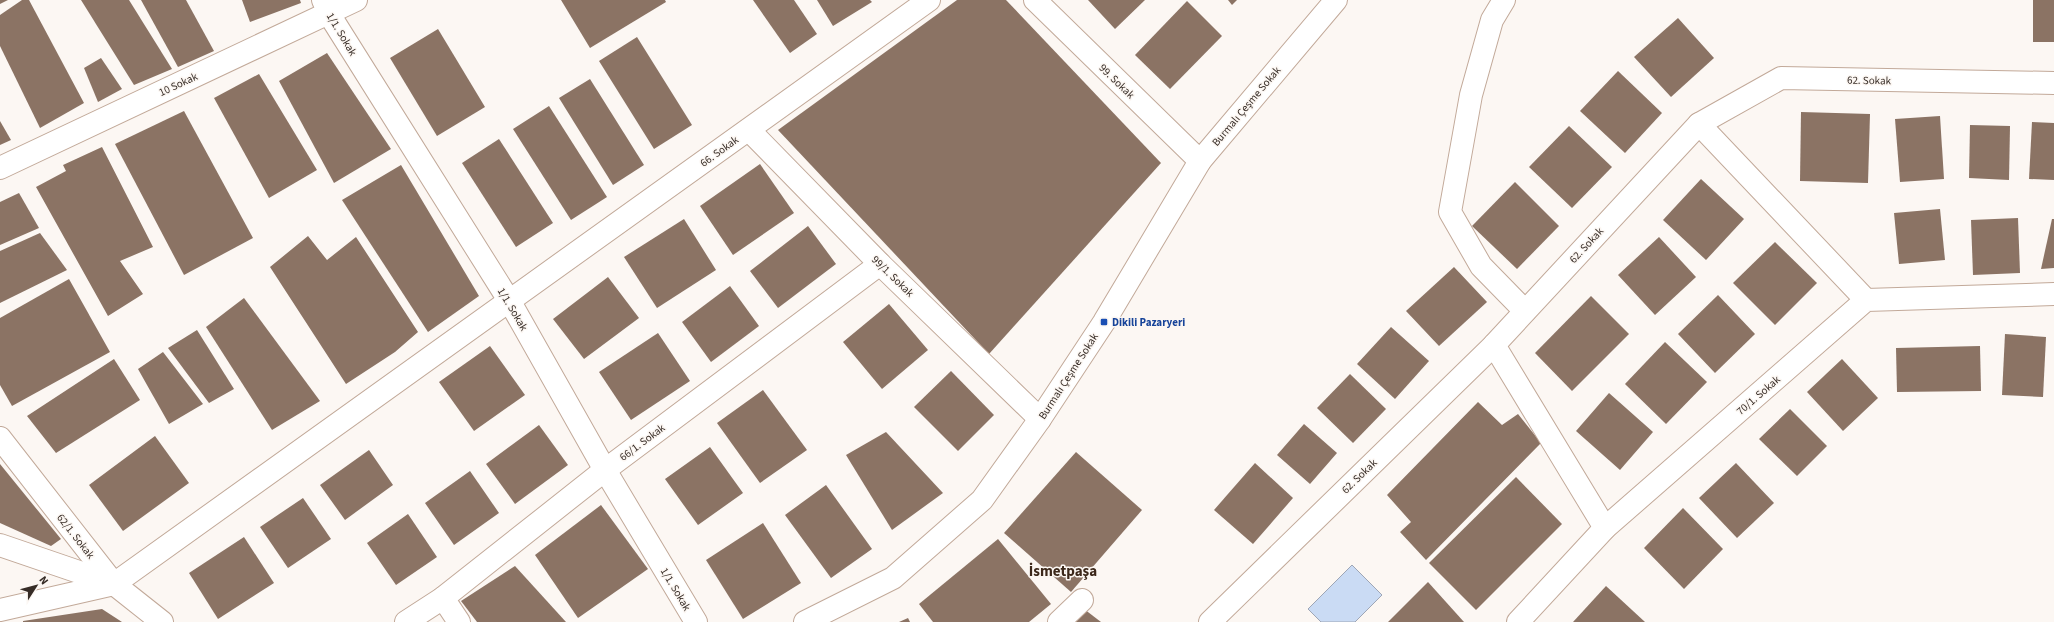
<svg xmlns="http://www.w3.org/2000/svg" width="2054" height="622" viewBox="0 0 2054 622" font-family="'Source Sans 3',sans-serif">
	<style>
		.water { fill: #cadbf4; stroke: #9ea6b6 }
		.building { fill: #8b7364 }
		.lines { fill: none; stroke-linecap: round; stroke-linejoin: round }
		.minor-casing { stroke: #c2a999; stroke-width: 24 }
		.minor { stroke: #fff; stroke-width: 22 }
		.transit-dot { fill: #1a4fb4; stroke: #fcf7f3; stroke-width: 1.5 }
		.labels { text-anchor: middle; stroke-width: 3; stroke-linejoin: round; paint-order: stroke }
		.street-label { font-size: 11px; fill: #362c26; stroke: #fcf7f3 }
		.transit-label { font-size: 11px; font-weight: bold; fill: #164399; stroke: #fcf7f3; text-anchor: start }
		.district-label { font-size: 15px; font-weight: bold; fill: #3c281a; stroke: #fcf7f3 }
	</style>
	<rect width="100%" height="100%" fill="#fcf7f3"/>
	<polygon class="water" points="1352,565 1382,595 1355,622 1321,622 1308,609"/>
	<g class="building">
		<polygon points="0,0 8,0 0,4"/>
		<polygon points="22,0 29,0 84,103 40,128 0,46 0,15"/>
		<polygon points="81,0 129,0 172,69 134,85"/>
		<polygon points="141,0 186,0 214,51 178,67"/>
		<polygon points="242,0 300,0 301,3 250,22"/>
		<polygon points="561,0 665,0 666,2 590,48"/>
		<polygon points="753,0 794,0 817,34 790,53"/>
		<polygon points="817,0 870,0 872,2 833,26"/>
		<polygon points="957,0 1006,0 1161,163 989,354 778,130"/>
		<polygon points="1088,0 1145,0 1115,29"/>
		<polygon points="1228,0 1237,0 1232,5"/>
		<rect x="2033" y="0" width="21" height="42"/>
		<polygon points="1187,1 1222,36 1170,89 1135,55"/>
		<polygon points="1678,18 1714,58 1671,97 1634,57"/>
		<polygon points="438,29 485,107 437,136 390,58"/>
		<polygon points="637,37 692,125 654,149 599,61"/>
		<polygon points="327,53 391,149 334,183 279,81"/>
		<polygon points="101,58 122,89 98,102 84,68"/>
		<polygon points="1618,71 1662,113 1625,153 1580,111"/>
		<polygon points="259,74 317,170 269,198 214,98"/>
		<polygon points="590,79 644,165 613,185 559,98"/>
		<polygon points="549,106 607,197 571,220 513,129"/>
		<polygon points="184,111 253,238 184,275 115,144"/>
		<polygon points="1801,112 1870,114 1868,183 1800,181"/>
		<polygon points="1940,116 1944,179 1900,182 1895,119"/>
		<polygon points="0,121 11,140 0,145"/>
		<polygon points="2032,122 2054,123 2054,180 2029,179"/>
		<polygon points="1970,125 2010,126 2009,180 1969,178"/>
		<polygon points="1569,126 1612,167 1572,208 1529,167"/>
		<polygon points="499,139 553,223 516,247 462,163"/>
		<polygon points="102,147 153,247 120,261 143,294 108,316 36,187 66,171 63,165"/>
		<polygon points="760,164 794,213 733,255 700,206"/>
		<polygon points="401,165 479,296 428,332 342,200"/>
		<polygon points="1701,179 1744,219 1706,260 1663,220"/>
		<polygon points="1515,182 1559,226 1517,269 1472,226"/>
		<polygon points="19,193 39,228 0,245 0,202"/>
		<polygon points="1940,209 1945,260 1899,264 1894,213"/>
		<polygon points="2018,218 2020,273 1973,275 1971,220"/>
		<polygon points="684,219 716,270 657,308 624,257"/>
		<polygon points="2052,219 2054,219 2054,268 2041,269"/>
		<polygon points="808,226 836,264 778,308 750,271"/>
		<polygon points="40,233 67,270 0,303 0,251"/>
		<polygon points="308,236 327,260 356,237 418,332 395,352 346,384 270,267"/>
		<polygon points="1659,237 1696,277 1655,315 1618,275"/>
		<polygon points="1775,242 1817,283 1775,325 1733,283"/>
		<polygon points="1454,267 1487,302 1439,346 1406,311"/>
		<polygon points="608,277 639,318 584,359 553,319"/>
		<polygon points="69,279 110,352 12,406 0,385 0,318"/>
		<polygon points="730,286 759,326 711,362 682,322"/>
		<polygon points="1718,295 1755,334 1715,373 1678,334"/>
		<polygon points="1591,296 1629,334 1572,391 1535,353"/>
		<polygon points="244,298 320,401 272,430 206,327"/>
		<polygon points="889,304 928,350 882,389 843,342"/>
		<polygon points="1391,327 1429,361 1395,399 1357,364"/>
		<polygon points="197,330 234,389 209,403 168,348"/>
		<polygon points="658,333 690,381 631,420 599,372"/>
		<polygon points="2005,334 2046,337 2043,397 2002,395"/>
		<polygon points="1665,342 1707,382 1666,424 1625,384"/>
		<polygon points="490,346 525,395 474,431 439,382"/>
		<polygon points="1980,346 1981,391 1897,392 1896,348"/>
		<polygon points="163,352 203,404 169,424 138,369"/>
		<polygon points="114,359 140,400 56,453 27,416"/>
		<polygon points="1842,359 1878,398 1843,431 1807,392"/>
		<polygon points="951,371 994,415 958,451 914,407"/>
		<polygon points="1350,374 1386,409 1353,443 1317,408"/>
		<polygon points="763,390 807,450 760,483 717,423"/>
		<polygon points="1609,393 1653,432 1620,470 1576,431"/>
		<polygon points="1478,402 1502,425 1518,414 1541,443 1426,560 1400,532 1411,522 1387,495"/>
		<polygon points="1790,409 1827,446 1797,476 1759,439"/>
		<polygon points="1304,424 1337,453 1310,484 1277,455"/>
		<polygon points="539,425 568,465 515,504 486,464"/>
		<polygon points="886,432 943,493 892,530 846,455"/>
		<polygon points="155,436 189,483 123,531 89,485"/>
		<polygon points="710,447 743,493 698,525 665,479"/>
		<polygon points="369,450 393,485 345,520 320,485"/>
		<polygon points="1076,452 1142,510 1071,592 1004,533"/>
		<polygon points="1255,463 1293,498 1253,544 1214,510"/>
		<polygon points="1736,463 1774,503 1737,538 1699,498"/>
		<polygon points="0,464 61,539 51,546 0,523"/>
		<polygon points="470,471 499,513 454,545 425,503"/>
		<polygon points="1516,477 1562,524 1476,610 1429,563"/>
		<polygon points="826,485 872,549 831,578 785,515"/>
		<polygon points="303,498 331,539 288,568 260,527"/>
		<polygon points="601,505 648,569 578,618 535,555"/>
		<polygon points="1683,508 1723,549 1684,589 1644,548"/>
		<polygon points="408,514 437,557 396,585 367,543"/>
		<polygon points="763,523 801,583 743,619 706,560"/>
		<polygon points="244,537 274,583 218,619 189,573"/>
		<polygon points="998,539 1051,604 1029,622 933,622 919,604"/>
		<polygon points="515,566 566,622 477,622 461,601"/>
		<polygon points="1428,582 1464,622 1388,622"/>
		<polygon points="1606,586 1645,622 1573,622"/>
		<polygon points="102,609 122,622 23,622 23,621"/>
		<polygon points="1084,609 1101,622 1073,622"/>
		<polygon points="908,618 910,622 899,622"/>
	</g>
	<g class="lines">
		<g class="minor-casing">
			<g id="minor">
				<polyline points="323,0 329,14 510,302 605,470 696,622"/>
				<polyline points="1035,0 1200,161"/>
				<polyline points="1504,0 1492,20 1471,95 1450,212 1481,266 1525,311"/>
				<polyline points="1699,124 1866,300"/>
				<polyline points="749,130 880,264 1040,419"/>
				<polyline points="0,168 356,0"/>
				<polyline points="1494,345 1605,528"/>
				<polyline points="0,438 114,584 162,622"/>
				<polyline points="0,545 114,584"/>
				<polyline points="443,598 459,622"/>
				<polyline points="0,610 114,584 929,0"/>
				<polyline points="406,622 443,598 605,470 880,264"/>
				<polyline points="805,622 893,578 982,500 1040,419 1104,322 1200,161 1336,0"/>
				<polyline points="1059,622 1082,600"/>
				<polyline points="1210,622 1494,345 1699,124 1781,78 2054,83"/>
				<polyline points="1518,622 1605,528 1866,300 2054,294"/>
			</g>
		</g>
		<use href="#minor" class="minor"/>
	</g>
	<rect class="transit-dot" x="1100" y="318" width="8" height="8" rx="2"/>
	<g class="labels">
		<g class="street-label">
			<text transform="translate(342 34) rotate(59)" y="4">1/1. Sokak</text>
			<text transform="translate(1869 80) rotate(1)" y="4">62. Sokak</text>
			<text transform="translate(1117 81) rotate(44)" y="4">99. Sokak</text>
			<text transform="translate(178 84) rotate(-25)" y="4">10 Sokak</text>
			<text transform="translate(1246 106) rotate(-50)" y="4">Burmalı Çeşme Sokak</text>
			<text transform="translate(719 151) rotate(-36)" y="4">66. Sokak</text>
			<text transform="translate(1586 245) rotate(-47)" y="4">62. Sokak</text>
			<text transform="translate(893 276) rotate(44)" y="4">99/1. Sokak</text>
			<text transform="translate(513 309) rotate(59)" y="4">1/1. Sokak</text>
			<text transform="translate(1068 376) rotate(-57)" y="4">Burmalı Çeşme Sokak</text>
			<text transform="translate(1758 395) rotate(-41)" y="4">70/1. Sokak</text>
			<text transform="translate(642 442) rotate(-37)" y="4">66/1. Sokak</text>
			<text transform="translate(1359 476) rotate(-44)" y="4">62. Sokak</text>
			<text transform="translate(76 536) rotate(52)" y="4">62/1. Sokak</text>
			<text transform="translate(676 589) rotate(59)" y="4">1/1. Sokak</text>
		</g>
		<g class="transit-label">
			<text x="1112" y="326">Dikili Pazaryeri</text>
		</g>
		<g class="district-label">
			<text x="1063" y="576">İsmetpaşa</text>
		</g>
	</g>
	<g transform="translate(36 586) rotate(54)" stroke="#fcf7f3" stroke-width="3" paint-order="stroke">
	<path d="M0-3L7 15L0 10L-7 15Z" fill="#362c26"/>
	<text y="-6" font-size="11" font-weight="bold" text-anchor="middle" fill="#362c26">N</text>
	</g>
</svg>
